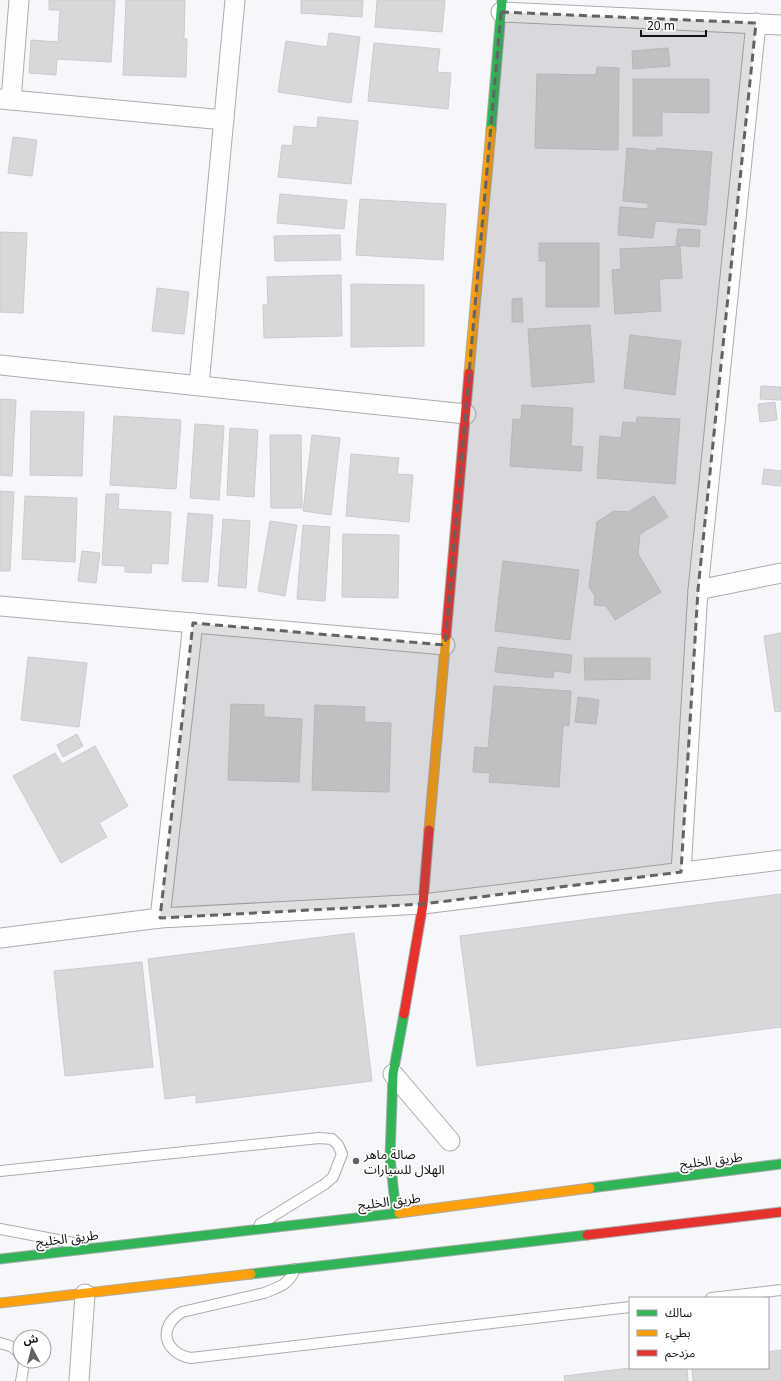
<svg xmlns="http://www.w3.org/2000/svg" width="781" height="1381" viewBox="0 0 781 1381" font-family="'Noto Sans','Noto Sans Arabic',sans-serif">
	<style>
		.building { fill: #d8d8db; stroke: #cbcbcd }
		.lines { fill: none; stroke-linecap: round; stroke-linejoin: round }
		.lane-casing { stroke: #abacae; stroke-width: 12 }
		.street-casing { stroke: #abacae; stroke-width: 21 }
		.fast-casing { stroke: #abacae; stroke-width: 11 }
		.slow-casing { stroke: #abacae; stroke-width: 11 }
		.jam-casing { stroke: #abacae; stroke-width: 11 }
		.lane { stroke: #fefefe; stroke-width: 10 }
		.street { stroke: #fefefe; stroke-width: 19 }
		.fast { stroke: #30b455; stroke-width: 9 }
		.slow { stroke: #ff9f0a; stroke-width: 9 }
		.jam { stroke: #e5322d; stroke-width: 9 }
		.marked { fill: #626365; fill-opacity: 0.2; stroke: #626365; stroke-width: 3; stroke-dasharray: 8 5; stroke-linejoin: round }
		.poi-dot { fill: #626365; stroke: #fff; stroke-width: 1.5 }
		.labels { text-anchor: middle; stroke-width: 3.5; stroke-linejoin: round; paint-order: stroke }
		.poi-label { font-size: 13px; fill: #131315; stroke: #fff; text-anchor: start }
		.street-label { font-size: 13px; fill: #131315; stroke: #fff }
	</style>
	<rect width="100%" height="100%" fill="#f6f7fa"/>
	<g class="building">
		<polygon points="49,0 115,0 111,62 57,59 56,75 29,73 31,40 58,42 60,10 49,10"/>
		<polygon points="126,0 185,0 184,39 187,39 186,77 123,75"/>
		<polygon points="301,0 363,0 362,17 301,13"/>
		<polygon points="377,0 445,0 442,32 375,27"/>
		<polygon points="329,33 360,37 351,103 278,92 286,41 327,47"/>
		<polygon points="374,43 440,49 437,72 451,73 448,109 368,101"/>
		<polygon points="668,48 670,66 633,69 632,51"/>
		<polygon points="597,67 619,68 618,150 535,148 537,74 596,75"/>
		<polygon points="633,79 709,79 709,113 662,112 662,136 633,136"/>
		<polygon points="318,117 358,121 351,184 278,177 282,145 292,146 294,126 317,128"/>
		<polygon points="13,137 37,140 32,176 8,173"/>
		<polygon points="627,148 657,151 657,148 712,152 706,225 655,221 653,238 618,235 620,207 648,209 648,203 623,201"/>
		<polygon points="280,194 347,200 344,229 277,223"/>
		<polygon points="360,199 446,204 443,260 356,255"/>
		<polygon points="678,229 700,230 699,247 676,245"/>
		<polygon points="0,232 27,233 23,313 0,312"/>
		<polygon points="340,235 341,260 275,261 274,236"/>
		<polygon points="539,243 599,243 599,307 546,307 546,261 539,261"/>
		<polygon points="680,246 682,278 659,279 661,311 615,314 612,270 621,269 620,249"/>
		<polygon points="341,275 342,336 264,338 263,305 268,305 267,277"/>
		<polygon points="351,284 424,285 424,346 351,347"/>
		<polygon points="157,288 189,292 184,334 152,331"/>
		<polygon points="522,298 523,322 512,322 512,299"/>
		<polygon points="590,325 594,382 532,387 528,329"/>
		<polygon points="630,335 681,341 675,395 624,388"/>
		<polygon points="761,386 781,387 781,400 760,399"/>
		<polygon points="0,399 16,400 12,476 0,475"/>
		<polygon points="775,402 777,420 760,422 758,404"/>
		<polygon points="522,405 573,408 571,446 583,447 581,471 510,466 513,419 521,420"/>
		<polygon points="31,411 84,412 82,476 30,475"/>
		<polygon points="114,416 181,420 176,489 110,485"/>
		<polygon points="637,417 680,419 675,484 597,478 600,436 621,438 623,422 636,423"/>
		<polygon points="195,424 224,426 219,500 190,498"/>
		<polygon points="230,428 258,430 254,497 227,495"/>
		<polygon points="270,435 301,435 302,508 271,508"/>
		<polygon points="312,435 340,438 331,515 303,511"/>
		<polygon points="351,454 399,458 397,474 413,475 409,522 346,516"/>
		<polygon points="764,469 781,471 780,486 762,484"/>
		<polygon points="0,491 14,492 10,571 0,571"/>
		<polygon points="106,494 119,494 118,509 171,512 168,564 152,563 151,573 125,572 125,566 102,565"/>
		<polygon points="25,496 77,498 75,562 22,559"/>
		<polygon points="654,496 668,517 640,534 638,554 661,592 615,620 606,606 594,605 595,596 589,587 597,522 614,511 628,512"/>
		<polygon points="188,513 213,515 208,582 182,581"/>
		<polygon points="223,519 250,521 246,588 218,586"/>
		<polygon points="270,521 297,525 285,596 258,591"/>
		<polygon points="303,525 330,527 325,601 297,599"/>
		<polygon points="343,534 399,535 398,598 342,597"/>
		<polygon points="82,551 100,553 96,583 78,581"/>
		<polygon points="503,561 579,570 570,640 495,631"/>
		<polygon points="781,633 781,711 775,712 764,636"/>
		<polygon points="498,647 572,655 570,673 554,671 553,678 495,672"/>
		<polygon points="28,657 87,663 79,727 21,720"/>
		<polygon points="584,658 650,658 650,679 585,680"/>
		<polygon points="494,686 571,691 569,726 563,725 559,787 489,782 490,773 473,772 475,747 488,748"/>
		<polygon points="578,697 599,700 596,724 575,722"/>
		<polygon points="231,704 264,705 264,717 302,719 299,782 228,780"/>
		<polygon points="315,705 365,707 364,722 391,723 389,792 312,790"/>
		<polygon points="77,734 83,746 63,757 57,745"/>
		<polygon points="95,746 128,806 99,823 107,837 61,863 13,776 55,753 62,764"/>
		<polygon points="781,894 781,1027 477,1066 460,936"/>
		<polygon points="354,933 372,1081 196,1103 196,1095 165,1099 148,959"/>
		<polygon points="142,962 153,1067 65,1076 54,971"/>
		<polygon points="781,1350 781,1381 693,1381 692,1368 768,1368 768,1352"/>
		<polygon points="630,1368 687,1368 688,1381 565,1381 564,1376"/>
	</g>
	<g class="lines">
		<g class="lane-casing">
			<g id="lane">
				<polyline points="0,1171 319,1138 332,1139 338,1145 342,1154 333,1177 325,1184 260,1224"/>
				<polyline points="0,1229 74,1243"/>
				<path d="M295 1269C289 1285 279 1287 264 1293L182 1312C157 1327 164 1353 191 1358L630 1307"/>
				<polyline points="711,1298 781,1290"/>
				<path d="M0 1343C8 1345 16 1347 20 1355"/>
				<polyline points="21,1381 24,1364 23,1361"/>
			</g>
		</g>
		<g class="street-casing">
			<g id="street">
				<polyline points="501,12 781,25"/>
				<polyline points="0,99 224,120"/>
				<polyline points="11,100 19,0"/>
				<polyline points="0,365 466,414"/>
				<polyline points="199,385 235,0"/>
				<polyline points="698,590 781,573"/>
				<polyline points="0,606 445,645"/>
				<polyline points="681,872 698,590 756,23"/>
				<polyline points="160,918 193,623"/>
				<polyline points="0,938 160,918 423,904 781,860"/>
				<polyline points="393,1074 450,1141"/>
				<polyline points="79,1381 85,1294"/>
			</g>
		</g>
		<g class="fast-casing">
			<g id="fast">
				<polyline points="491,130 502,0"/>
				<polyline points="590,1188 781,1164"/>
				<polyline points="396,1213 390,1157 393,1074 404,1014"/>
				<polyline points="0,1259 399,1213"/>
				<polyline points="251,1274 587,1235"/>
			</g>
		</g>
		<g class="slow-casing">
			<g id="slow">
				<polyline points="469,373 491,130"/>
				<polyline points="429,830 446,636"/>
				<polyline points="399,1213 590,1188"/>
				<polyline points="0,1303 251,1274"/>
			</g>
		</g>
		<g class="jam-casing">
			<g id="jam">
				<polyline points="446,636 469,373"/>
				<polyline points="404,1014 423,904 429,830"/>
				<polyline points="587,1235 781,1212"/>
			</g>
		</g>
		<use href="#lane" class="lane"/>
		<use href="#street" class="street"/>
		<use href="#fast" class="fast"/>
		<use href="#slow" class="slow"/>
		<use href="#jam" class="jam"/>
	</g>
	<path class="marked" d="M501 12 756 23 698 590 681 872 423 904 160 918 193 623 445 645Z"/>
	<circle class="poi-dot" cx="356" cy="1161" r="4"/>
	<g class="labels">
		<g class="poi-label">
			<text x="364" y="1159">صالة ماهر<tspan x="364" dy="15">الهلال للسيارات</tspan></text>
		</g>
		<g class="street-label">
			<text transform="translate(711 1160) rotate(-7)" y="5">طريق الخليج</text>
			<text transform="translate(389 1201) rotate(-7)" y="5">طريق الخليج</text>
			<text transform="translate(67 1238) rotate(-7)" y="5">طريق الخليج</text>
		</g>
	</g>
	<rect x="629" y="1297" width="140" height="72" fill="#ffffff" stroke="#a1a1a1"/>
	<rect x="637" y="1310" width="20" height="6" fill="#30b455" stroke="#a1a1a1"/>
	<text x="665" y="1317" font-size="12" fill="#131315">سالك</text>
	<rect x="637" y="1330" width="20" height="6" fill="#ff9f0a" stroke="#a1a1a1"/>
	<text x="665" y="1337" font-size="12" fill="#131315">بطيء</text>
	<rect x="637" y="1350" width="20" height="6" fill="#e5322d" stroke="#a1a1a1"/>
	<text x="665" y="1357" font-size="12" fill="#131315">مزدحم</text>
	<g transform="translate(32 1349) rotate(353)"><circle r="19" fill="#ffffff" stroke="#a1a1a1"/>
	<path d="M0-3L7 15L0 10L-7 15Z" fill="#626365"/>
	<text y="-6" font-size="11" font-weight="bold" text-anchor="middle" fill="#131315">ش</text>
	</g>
	<path d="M641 30v6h65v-6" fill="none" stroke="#131315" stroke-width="2"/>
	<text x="647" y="30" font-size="12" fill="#131315" stroke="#ffffff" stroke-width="3" paint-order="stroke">20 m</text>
</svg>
